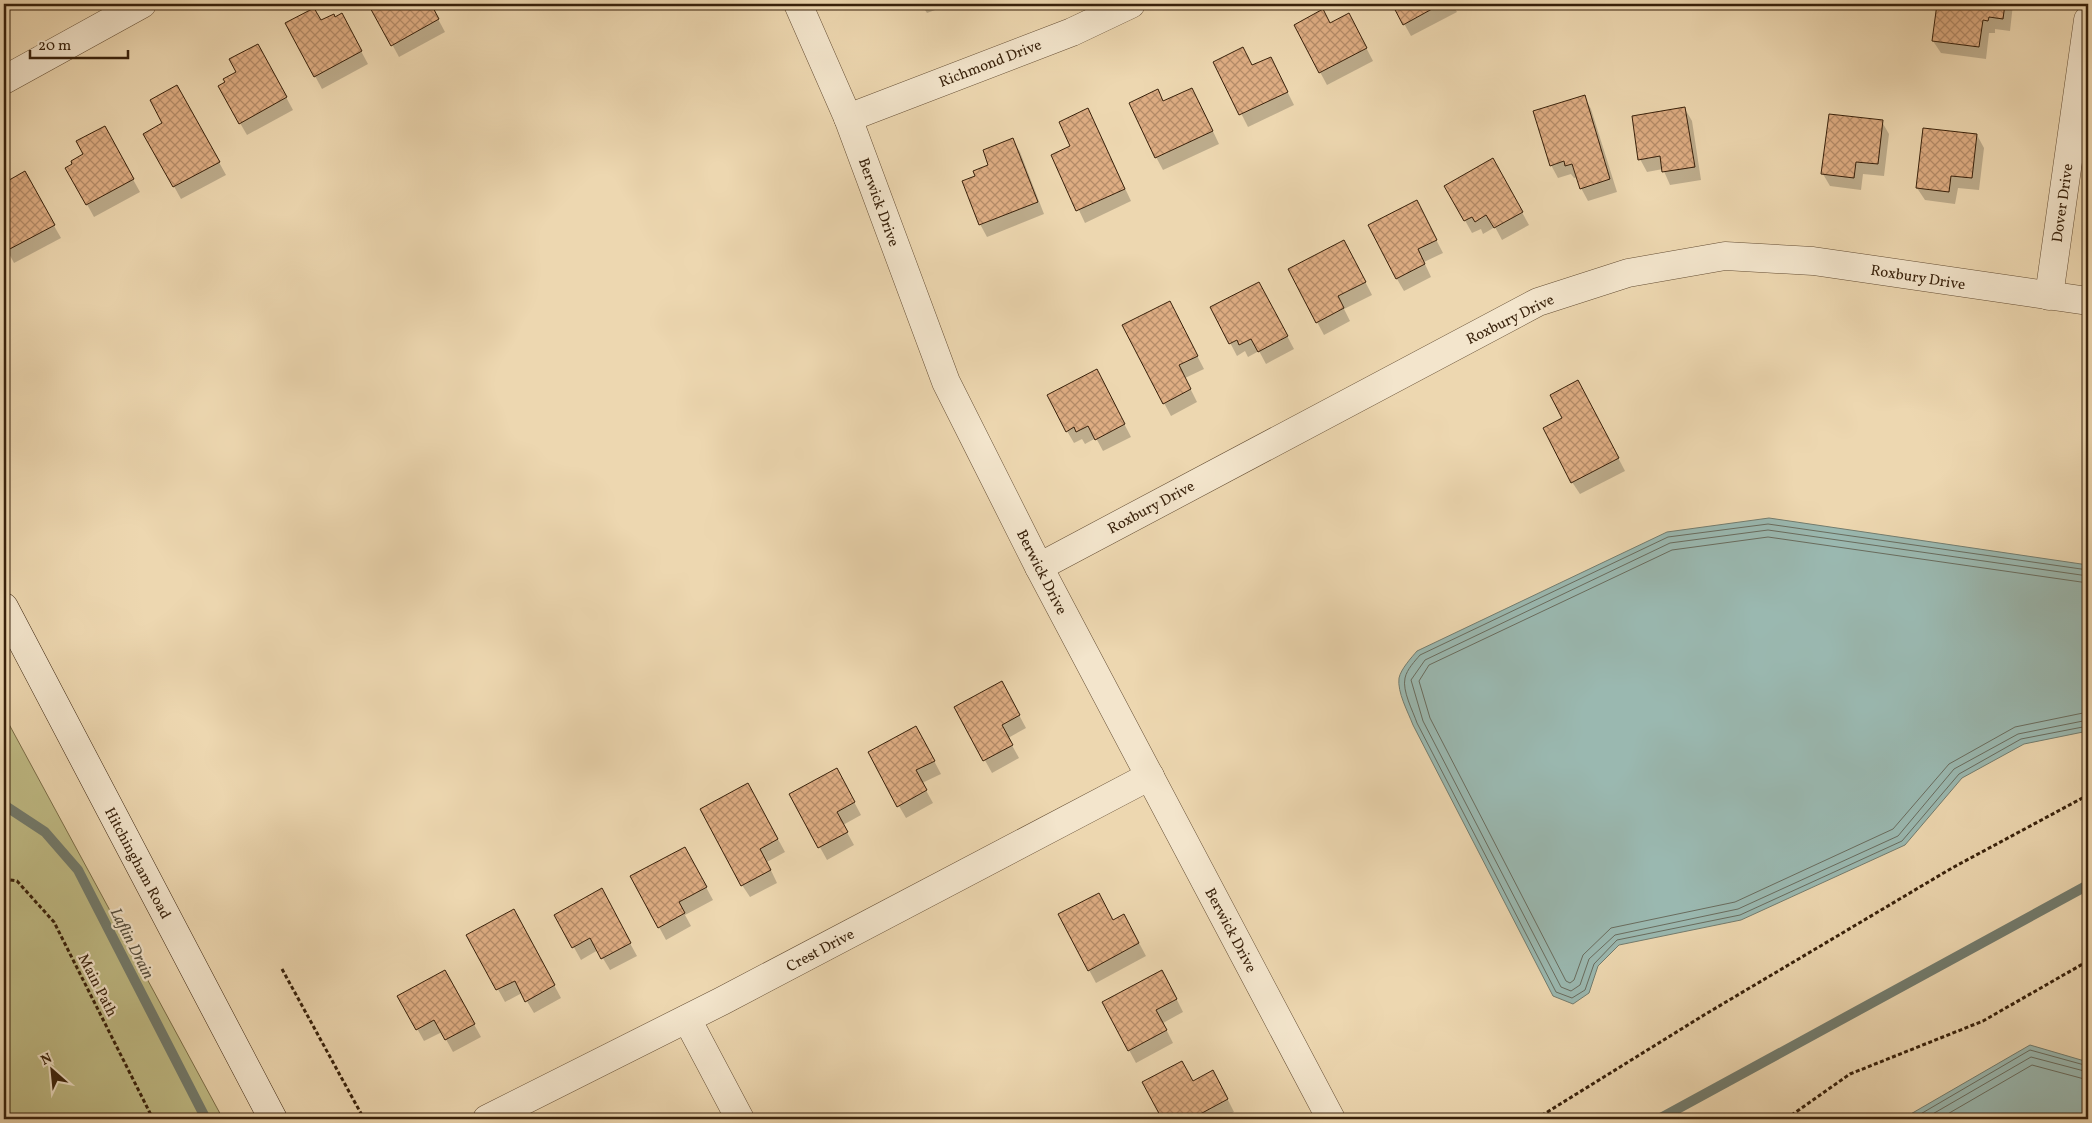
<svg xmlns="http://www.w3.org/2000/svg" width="2092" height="1123" viewBox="0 0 2092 1123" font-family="Vollkorn,serif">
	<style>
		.park { fill: #c0bc86; stroke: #7c6e48 }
		.water { fill: #9ab8b0; stroke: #737c6e }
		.shadow { fill: #0003 }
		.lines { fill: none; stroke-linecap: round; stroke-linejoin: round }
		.shore { stroke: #696c5e; stroke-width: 1 }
		.stream { stroke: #737c6e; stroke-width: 10 }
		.building { fill: url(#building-cross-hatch); stroke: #38210b }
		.street-casing { stroke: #654e34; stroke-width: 29 }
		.secondary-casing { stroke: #38210b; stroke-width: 29 }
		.path { stroke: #38210b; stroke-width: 3; stroke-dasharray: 4 2.5; stroke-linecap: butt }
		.street { stroke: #f3e5cc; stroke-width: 28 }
		.secondary { stroke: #f3e5cc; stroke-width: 28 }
		.labels { text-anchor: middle; stroke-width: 4.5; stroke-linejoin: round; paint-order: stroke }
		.street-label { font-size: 15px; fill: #38210b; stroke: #f3e5cc }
		.water-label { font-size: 16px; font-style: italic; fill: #554e3d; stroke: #f3e5cc }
	</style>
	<defs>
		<pattern id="building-cross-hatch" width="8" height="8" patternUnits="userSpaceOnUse" patternTransform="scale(1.25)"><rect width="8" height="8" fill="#dead83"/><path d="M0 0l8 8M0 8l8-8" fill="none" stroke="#b58c69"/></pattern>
	</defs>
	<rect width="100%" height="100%" fill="#edd7b0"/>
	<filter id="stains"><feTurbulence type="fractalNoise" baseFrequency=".004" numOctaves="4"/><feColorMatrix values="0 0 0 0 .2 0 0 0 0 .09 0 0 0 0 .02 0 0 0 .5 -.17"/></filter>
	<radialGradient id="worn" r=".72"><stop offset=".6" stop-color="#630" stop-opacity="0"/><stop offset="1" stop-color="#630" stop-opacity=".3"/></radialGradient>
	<polygon class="park" points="4,715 223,1119 4,1119"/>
	<g class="water">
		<path d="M1769 518 2088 565V731L2024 744 1962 778 1905 845 1741 920 1619 945 1598 966 1589 993 1573 1004 1553 996 1413 725C1408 712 1397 692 1399 678 1401 669 1411 658 1417 651L1667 532Z"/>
		<polygon points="2030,1045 2088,1062 2088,1119 1902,1119"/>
	</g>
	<g class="shadow">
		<polygon points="370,4 430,4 445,32 399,57"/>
		<polygon points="478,4 488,4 480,8"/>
		<polygon points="921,4 951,4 927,13"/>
		<polygon points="1393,4 1452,4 1457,12 1411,36"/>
		<polygon points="1938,4 2013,4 2010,31 1995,29 1995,33 1989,33 1986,59 1941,53 1933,41"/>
		<polygon points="335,18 348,27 368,64 322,89 315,76 321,22"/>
		<polygon points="1330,25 1356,28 1373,61 1327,85 1320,72"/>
		<polygon points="265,58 293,110 247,135 240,123"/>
		<polygon points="1215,62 1277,71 1294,105 1248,127"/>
		<polygon points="1157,91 1164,102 1199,102 1219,144 1163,170 1156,157"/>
		<polygon points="1584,97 1591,109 1617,192 1588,201 1581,188 1577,177 1574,178 1571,174 1558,178 1551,165"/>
		<polygon points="184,99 226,175 181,199 145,134 164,124"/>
		<polygon points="1685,109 1692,121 1701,180 1670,185 1663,169 1647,172 1640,159"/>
		<polygon points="1088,110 1131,201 1085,223 1053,155 1072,146"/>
		<polygon points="1882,122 1889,134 1884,176 1863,174 1861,190 1830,186 1823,174"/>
		<polygon points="104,127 140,192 94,217 67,168 85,155"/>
		<polygon points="1977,135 1984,148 1979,190 1958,188 1955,204 1925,200 1917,188"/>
		<polygon points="1013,140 1020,152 1044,214 987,237 980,224 976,177 990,165"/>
		<polygon points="1493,160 1529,225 1502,240 1495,227 1483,234 1481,229 1472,233 1446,186"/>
		<polygon points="24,173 61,238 14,263 4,244 4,184"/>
		<polygon points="1423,214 1443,253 1424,262 1431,277 1404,291 1397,279"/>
		<polygon points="1351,254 1372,295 1344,309 1350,321 1324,335 1317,322"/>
		<polygon points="1266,296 1294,349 1266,364 1259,351 1248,357 1245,351 1237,356 1212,308"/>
		<polygon points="1176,315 1204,369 1185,378 1197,402 1171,416 1164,403"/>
		<polygon points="1103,383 1131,437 1103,451 1096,438 1085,444 1082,439 1074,443 1067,431"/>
		<polygon points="1585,394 1625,471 1580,494 1572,482 1563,419"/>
		<polygon points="1009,696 1026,728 1008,738 1019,758 992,773 956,708"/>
		<polygon points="923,740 941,774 922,783 933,803 906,818 899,806"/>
		<polygon points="844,783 861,815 843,825 854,845 827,860 791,795"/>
		<polygon points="755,797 785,852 767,862 777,883 750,897 742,885"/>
		<polygon points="692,861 713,900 685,915 691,926 666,940 659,927"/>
		<polygon points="608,903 637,956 610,970 598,950 581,960 556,915"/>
		<polygon points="1113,922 1131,928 1146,956 1096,983 1089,970"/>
		<polygon points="521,923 561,998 534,1013 522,993 505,1002 468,935"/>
		<polygon points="452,984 481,1037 453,1052 442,1032 424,1041 399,996"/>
		<polygon points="1169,984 1183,1012 1163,1023 1173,1043 1136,1063 1129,1050"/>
		<polygon points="1144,1082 1220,1084 1234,1112 1221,1119 1164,1119"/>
	</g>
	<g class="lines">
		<g class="shore">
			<path d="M2088 570 1768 524 1668 537 1420 655C1415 661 1407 669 1405 678 1402 691 1413 711 1417 723L1556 992 1572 998 1585 990 1594 964 1617 940 1740 915 1902 841 1959 774 2021 739 2088 726"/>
			<polyline points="2088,576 1768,530 1670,543 1425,660 1411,680 1423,721 1561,987 1571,991 1580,985 1589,959 1615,935 1738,909 1898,836 1954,769 2018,734 2088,720"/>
			<polyline points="2088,583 1768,537 1672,550 1429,665 1419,681 1430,718 1566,981 1570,983 1574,980 1583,955 1611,928 1735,902 1893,829 1949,764 2015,727 2088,712"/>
			<polyline points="1912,1119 2030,1050 2088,1066"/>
			<polyline points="1924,1119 2031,1057 2088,1072"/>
			<polyline points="1939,1119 2032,1065 2088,1080"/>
		</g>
		<g class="stream">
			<polyline points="4,805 45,832 78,870 206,1119"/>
			<polyline points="1659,1119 2088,885"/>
		</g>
	</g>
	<g class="building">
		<polygon points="368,4 431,4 439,19 391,46"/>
		<polygon points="1392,4 1441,4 1403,25"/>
		<polygon points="1937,4 2005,4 2003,19 1989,17 1988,21 1983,20 1979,47 1932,41"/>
		<polygon points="314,8 321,20 334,14 335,17 342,13 362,51 314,77 285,23"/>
		<polygon points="1323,9 1330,23 1349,13 1367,48 1319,73 1294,25"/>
		<polygon points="258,44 287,97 239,124 218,86 225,82 223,79 236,72 229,59"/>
		<polygon points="1243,47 1252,65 1271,57 1288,92 1239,115 1213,62"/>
		<polygon points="177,85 220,162 173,187 143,134 162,123 150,100"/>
		<polygon points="1192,88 1213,131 1155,158 1129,103 1158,89 1163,101"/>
		<polygon points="1585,95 1610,179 1580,189 1572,164 1565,166 1564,161 1550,166 1533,111"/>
		<polygon points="1685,107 1695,167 1662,172 1660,156 1638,160 1632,116"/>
		<polygon points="1088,108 1125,189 1076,211 1051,155 1070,146 1059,122"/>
		<polygon points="1829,114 1883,120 1878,164 1856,162 1854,178 1821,174"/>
		<polygon points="105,126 134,179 86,205 65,168 72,164 71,161 83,154 76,141"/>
		<polygon points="1923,128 1977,134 1972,178 1951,176 1949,192 1916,188"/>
		<polygon points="1013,138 1038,202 979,225 962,181 975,176 973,171 988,165 983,150"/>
		<polygon points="1493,158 1523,212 1494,228 1486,215 1475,222 1472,217 1464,221 1444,186"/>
		<polygon points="25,171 55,225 6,251 4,246 4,183"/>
		<polygon points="1417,200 1437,240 1418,249 1425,264 1396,279 1368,225"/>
		<polygon points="1344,240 1366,282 1338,296 1344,308 1316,323 1288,269"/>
		<polygon points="1259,282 1288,336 1258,352 1251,339 1239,345 1237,340 1229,344 1210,307"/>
		<polygon points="1170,301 1198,356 1179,365 1191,389 1163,404 1122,325"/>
		<polygon points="1097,369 1125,424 1095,440 1088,426 1076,432 1074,427 1066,432 1047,395"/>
		<polygon points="1578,380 1619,458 1571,483 1543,428 1562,418 1550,395"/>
		<polygon points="1002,681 1020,715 1002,725 1013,745 983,761 954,707"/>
		<polygon points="916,726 935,761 916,770 927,790 897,807 868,752"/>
		<polygon points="837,768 855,802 837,812 848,832 818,848 789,794"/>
		<polygon points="748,783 778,839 760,849 771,870 741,886 700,809"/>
		<polygon points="685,847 707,887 679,902 685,913 658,928 630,876"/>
		<polygon points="602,888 631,943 601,959 590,938 572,948 554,915"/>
		<polygon points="1099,893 1113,920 1124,914 1139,943 1088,971 1058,914"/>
		<polygon points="514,909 555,985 525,1002 515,981 496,990 466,935"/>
		<polygon points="445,970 475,1024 445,1040 434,1020 416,1030 397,996"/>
		<polygon points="1162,970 1177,999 1156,1010 1167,1030 1128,1051 1102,1002"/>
		<polygon points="1182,1061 1193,1081 1213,1070 1228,1099 1191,1119 1162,1119 1142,1082"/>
	</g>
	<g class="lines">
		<g class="street-casing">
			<g id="street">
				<polyline points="798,4 848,118 946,382 1039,567 1331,1119"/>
				<polyline points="4,80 142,4"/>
				<polyline points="848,118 1072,32 1131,4"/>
				<polyline points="2049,296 2088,20"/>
				<polyline points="1039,567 1538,302 1628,273 1725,256 1813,261 2088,301"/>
				<polyline points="687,1019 740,1119"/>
				<polyline points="487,1119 722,1001 1150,776"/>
			</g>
		</g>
		<g class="secondary-casing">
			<polyline id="secondary" points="4,607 273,1119"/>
		</g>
		<g class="path">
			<polyline points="4,879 17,881 54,922 153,1119"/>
			<polyline points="282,969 364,1119"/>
			<polyline points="1536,1119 1704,1015 1952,868 2088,795"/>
			<polyline points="1786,1119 1850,1074 1983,1021 2088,961"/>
		</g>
		<use href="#street" class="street"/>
		<use href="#secondary" class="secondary"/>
	</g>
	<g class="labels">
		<g class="street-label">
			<text transform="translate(990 63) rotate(-21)" y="5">Richmond Drive</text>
			<text transform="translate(879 202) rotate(70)" y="5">Berwick Drive</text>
			<text transform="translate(2062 203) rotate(-82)" y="5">Dover Drive</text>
			<text transform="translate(1918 277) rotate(9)" y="5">Roxbury Drive</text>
			<text transform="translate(1510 319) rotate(-26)" y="5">Roxbury Drive</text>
			<text transform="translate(1151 507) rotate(-28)" y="5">Roxbury Drive</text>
			<text transform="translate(1042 572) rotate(63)" y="5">Berwick Drive</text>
			<text transform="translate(138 863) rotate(62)" y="5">Hitchingham Road</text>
			<text transform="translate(1231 930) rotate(62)" y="5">Berwick Drive</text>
			<text transform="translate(820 950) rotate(-28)" y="5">Crest Drive</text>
			<text transform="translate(98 985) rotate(63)" y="5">Main Path</text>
		</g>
		<g class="water-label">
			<text transform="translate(133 943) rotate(63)" y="6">Laflin Drain</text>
		</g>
	</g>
	<rect width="2092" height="1123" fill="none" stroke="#edd7b0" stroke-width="20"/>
	<rect x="5" y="5" width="2082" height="1113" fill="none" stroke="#38210b" stroke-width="2.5"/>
	<rect x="10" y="10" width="2072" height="1103" fill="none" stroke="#38210b"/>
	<g transform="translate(52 1070) rotate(333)" stroke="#f3e5cc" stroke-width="4" paint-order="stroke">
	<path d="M0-4L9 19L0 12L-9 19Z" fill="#38210b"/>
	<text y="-8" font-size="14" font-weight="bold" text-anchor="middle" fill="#38210b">N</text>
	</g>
	<path d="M30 50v8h98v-8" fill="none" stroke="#38210b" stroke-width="2.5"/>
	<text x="38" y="50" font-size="15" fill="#38210b" stroke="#f3e5cc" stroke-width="4" paint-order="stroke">20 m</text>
	<rect width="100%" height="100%" filter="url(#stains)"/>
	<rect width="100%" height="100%" fill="url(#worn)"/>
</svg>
